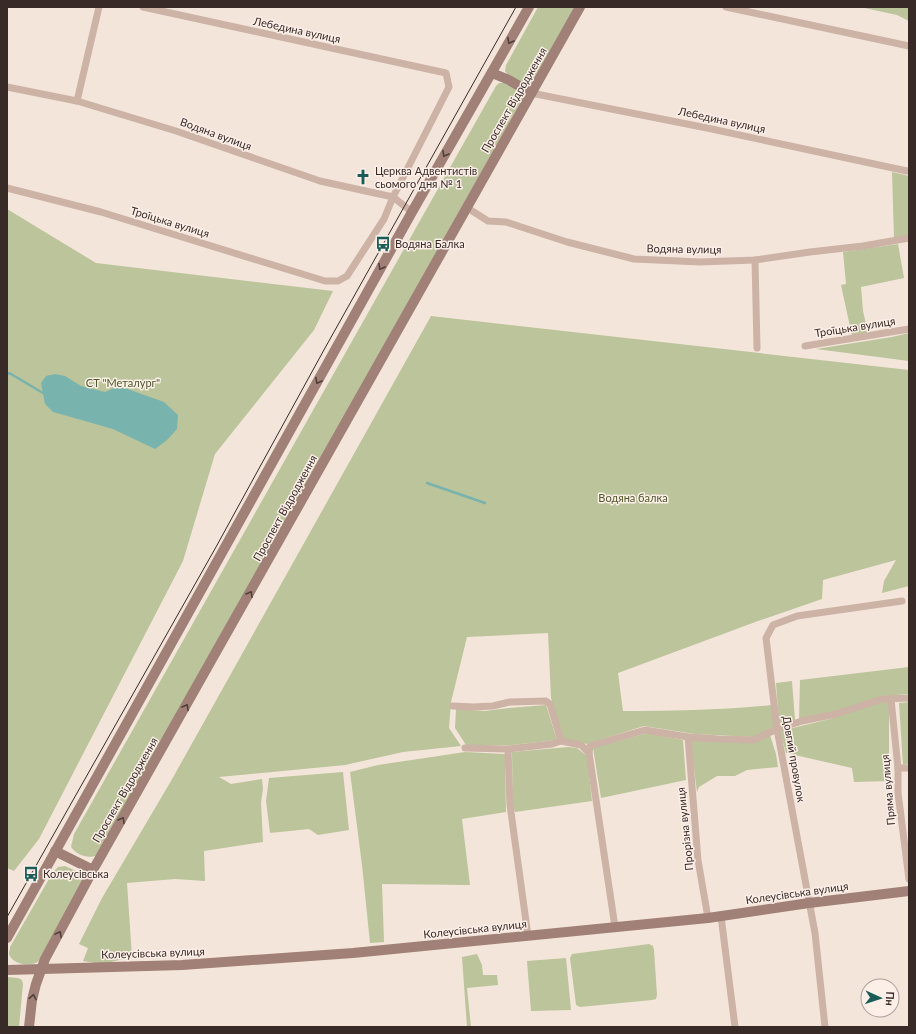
<svg xmlns="http://www.w3.org/2000/svg" width="916" height="1034" viewBox="0 0 916 1034" font-family="Lato,sans-serif">
	<style>
		.green { fill: #bbc49a }
		.water { fill: #78b3ad }
		.lines { fill: none; stroke-linecap: round; stroke-linejoin: round }
		.stream { stroke: #78b3ad; stroke-width: 2.5 }
		.street { stroke: #cdb2a6; stroke-width: 7 }
		.secondary { stroke: #a08077; stroke-width: 10 }
		.tram { stroke: #382a27; stroke-width: 1 }
		.oneway { stroke: #52403b }
		.labels { text-anchor: middle; stroke-width: 3; stroke-linejoin: round; paint-order: stroke }
		.street-label { font-size: 11px; fill: #382a27; stroke: #fbefe8 }
		.poi-label { font-size: 11px; fill: #382a27; stroke: #fbefe8; text-anchor: start }
		.park-label { font-size: 11px; fill: #4d5829; stroke: #fbefe8 }
	</style>
	<rect width="100%" height="100%" fill="#f4e5db"/>
	<g class="green">
		<path d="M538 7H575L534 80 530 83C520 82 510 79 505 71L506 65Z"/>
		<polygon points="860,7 909,7 909,21 897,15"/>
		<path d="M499 83H504L523 91 524 96 98 855C88 859 78 856 71 847L74 834 496 86Z"/>
		<polygon points="892,172 909,176 909,235 894,238"/>
		<polygon points="7,209 96,263 333,291 314,330 215,454 183,561 39,839 14,871 7,868"/>
		<polygon points="898,244 904,278 861,287 863,311 868,333 852,336 841,285 846,284 843,252"/>
		<path d="M431 316 909 370V586L882 593 884 581 896 560 823 580 822 599 758 621 618 673 623 711C673 711 722 710 772 705L774 727 754 737 694 734 644 726 587 744 563 739 551 698 548 633 467 637 451 702 449 728 461 746 403 752 345 765 219 777 231 784 262 779 263 789 261 802 263 842 204 851 205 881 175 879 127 883 132 957 102 964 83 961 88 948 79 944 102 898 171 781Z"/>
		<polygon points="909,333 909,361 816,349 892,337"/>
		<polygon points="909,667 909,694 883,696 843,710 799,720 800,680"/>
		<polygon points="792,681 795,720 779,723 776,683"/>
		<polygon points="881,702 889,702 889,781 854,782 852,768 786,753 780,731 830,719"/>
		<polygon points="909,702 909,764 903,765 899,703"/>
		<polygon points="546,705 557,740 512,745 466,745 455,728 456,709 485,711 509,708"/>
		<polygon points="647,733 683,740 686,780 601,798 593,748"/>
		<polygon points="770,735 776,754 778,767 747,770 735,776 717,776 699,787 697,792 690,739 720,742"/>
		<polygon points="568,747 577,748 587,756 592,801 515,812 513,806 512,752"/>
		<polygon points="465,752 505,754 506,812 462,819 470,885 382,884 384,942 370,943 362,865 350,772 378,765"/>
		<polygon points="343,772 349,830 318,835 309,829 270,833 266,801 269,778"/>
		<path d="M65 866 81 873 84 878 83 882 39 961C32 967 12 965 9 954 9 952 10 949 10 947L53 872 58 867Z"/>
		<polygon points="649,944 653,946 654,950 657,995 656,999 652,1000 580,1007 576,1005 570,958 572,954"/>
		<polygon points="477,954 482,965 483,975 497,975 498,985 467,988 471,1027 467,1027 462,957"/>
		<polygon points="566,958 571,1010 531,1011 527,961"/>
		<polygon points="7,977 18,978 22,980 23,984 19,1027 7,1027"/>
	</g>
	<polygon class="water" points="55,374 65,376 81,386 105,392 119,386 164,402 178,415 177,429 167,440 155,449 113,429 53,412 45,404 41,383 46,376"/>
	<g class="lines">
		<g class="stream">
			<polyline points="7,373 11,374 43,393 46,393"/>
			<polyline points="427,483 485,503"/>
		</g>
		<g class="street">
			<polyline points="726,7 909,46"/>
			<polyline points="7,87 77,101 176,131 320,181 393,197 412,212"/>
			<polyline points="531,93 707,128 907,171"/>
			<polyline points="77,101 99,7"/>
			<polyline points="7,188 101,212 325,281 338,281 347,276 384,219 393,197 449,87 446,73 143,7"/>
			<polyline points="466,207 488,221 506,222 567,242 634,259 700,262 755,260 810,252 863,246 909,238"/>
			<polyline points="755,260 757,348"/>
			<polyline points="805,346 909,329"/>
			<polyline points="891,699 898,768 898,793 909,879"/>
			<polyline points="453,706 473,707 493,706 510,702 546,701 550,704 561,741"/>
			<polyline points="688,737 698,860 708,918"/>
			<polyline points="465,748 508,749 552,744 561,741 581,745 589,753 590,746 645,730 688,737 719,739 754,740 777,729 802,721 836,714 882,699 909,698"/>
			<polyline points="508,749 510,805 528,936"/>
			<polyline points="589,753 615,927"/>
			<polyline points="898,768 909,768"/>
			<polyline points="721,916 735,1027"/>
			<polyline points="825,1027 815,933 777,729 766,638 773,625 797,616 902,601"/>
		</g>
		<g class="secondary">
			<polyline points="492,73 509,80 531,93"/>
			<polyline points="55,851 93,870"/>
			<polyline points="7,938 412,212 529,7"/>
			<polyline points="7,970 182,965 353,953 708,918 809,903 909,891"/>
			<polyline points="29,1027 32,1000 36,984 45,959 93,870 580,7"/>
		</g>
		<polyline class="tram" points="7,917 216,547 325,348 516,7"/>
	</g>
	<defs><path id="oneway-chevron" d="M-2-3.5L2.5 0L-2 3.5" fill="none" stroke-width="1.6" stroke-linecap="round" stroke-linejoin="round"/></defs>
	<g class="oneway">
		<use href="#oneway-chevron" transform="translate(510 41) rotate(119)"/>
		<use href="#oneway-chevron" transform="translate(445 154) rotate(120)"/>
		<use href="#oneway-chevron" transform="translate(381 267) rotate(119)"/>
		<use href="#oneway-chevron" transform="translate(318 381) rotate(119)"/>
		<use href="#oneway-chevron" transform="translate(250 594) rotate(-60)"/>
		<use href="#oneway-chevron" transform="translate(186 707) rotate(-61)"/>
		<use href="#oneway-chevron" transform="translate(122 820) rotate(-60)"/>
		<use href="#oneway-chevron" transform="translate(59 934) rotate(-62)"/>
		<use href="#oneway-chevron" transform="translate(33 997) rotate(-79)"/>
	</g>
	<defs>
		<g id="church-bare" transform="scale(1.2)"><path d="M-1.2-6h2.4v3.5h3.3v2.4h-3.3V6h-2.4V-.1h-3.3v-2.4h3.3Z" fill="#1a5d58" stroke="#fbefe8" stroke-width="2.5" paint-order="stroke"/></g>
		<g id="bus-bare" transform="scale(1.2)"><path d="M-5-6H5V4H4V6H2V4H-2V6H-4V4H-5ZM-3.5-4V0h7V-4ZM-3.5 1.2v1.5H-2V1.2ZM2 1.2v1.5H3.5V1.2Z" fill="#1a5d58" stroke="#fbefe8" stroke-width="2.5" paint-order="stroke"/></g>
	</defs>
	<g fill-rule="evenodd">
		<use href="#church-bare" x="363" y="177"/>
		<use href="#bus-bare" x="383" y="244"/>
		<use href="#bus-bare" x="31" y="874"/>
	</g>
	<g class="labels">
		<g class="street-label">
			<text transform="translate(297 30) rotate(12)" y="4">Лебедина вулиця</text>
			<text transform="translate(514 100) rotate(-60)" y="4">Проспект Відродження</text>
			<text transform="translate(722 120) rotate(12)" y="4">Лебедина вулиця</text>
			<text transform="translate(216 134) rotate(20)" y="4">Водяна вулиця</text>
			<text transform="translate(170 222) rotate(17)" y="4">Троїцька вулиця</text>
			<text transform="translate(684 249) rotate(1)" y="4">Водяна вулиця</text>
			<text transform="translate(855 327) rotate(-9)" y="4">Троїцька вулиця</text>
			<text transform="translate(285 508) rotate(-61)" y="4">Проспект Відродження</text>
			<text transform="translate(794 759) rotate(80)" y="4">Довгий провулок</text>
			<text transform="translate(125 790) rotate(-60)" y="4">Проспект Відродження</text>
			<text transform="translate(888 790) rotate(-95)" y="4">Пряма вулиця</text>
			<text transform="translate(685 829) rotate(-96)" y="4">Прорізна вулиця</text>
			<text transform="translate(797 893) rotate(-8)" y="4">Колеусівська вулиця</text>
			<text transform="translate(475 929) rotate(-6)" y="4">Колеусівська вулиця</text>
			<text transform="translate(153 953) rotate(-2)" y="4">Колеусівська вулиця</text>
		</g>
		<g class="poi-label">
			<text x="375" y="175">Церква Адвентистів<tspan x="375" dy="13">сьомого дня № 1</tspan></text>
			<text x="395" y="248">Водяна Балка</text>
			<text x="43" y="878">Колеусівська</text>
		</g>
		<g class="park-label">
			<text x="123" y="387">СТ "Металург"</text>
			<text x="633" y="502">Водяна балка</text>
		</g>
	</g>
	<rect width="916" height="1034" fill="none" stroke="#382a27" stroke-width="16"/>
	<g transform="translate(880 998) rotate(93)"><circle r="19" fill="#fbefe8" stroke="#ada09b"/>
	<path d="M0-3L7 15L0 10L-7 15Z" fill="#1a5d58"/>
	<text y="-6" font-size="11" font-weight="bold" text-anchor="middle" fill="#382a27">Пн</text>
	</g>
</svg>
